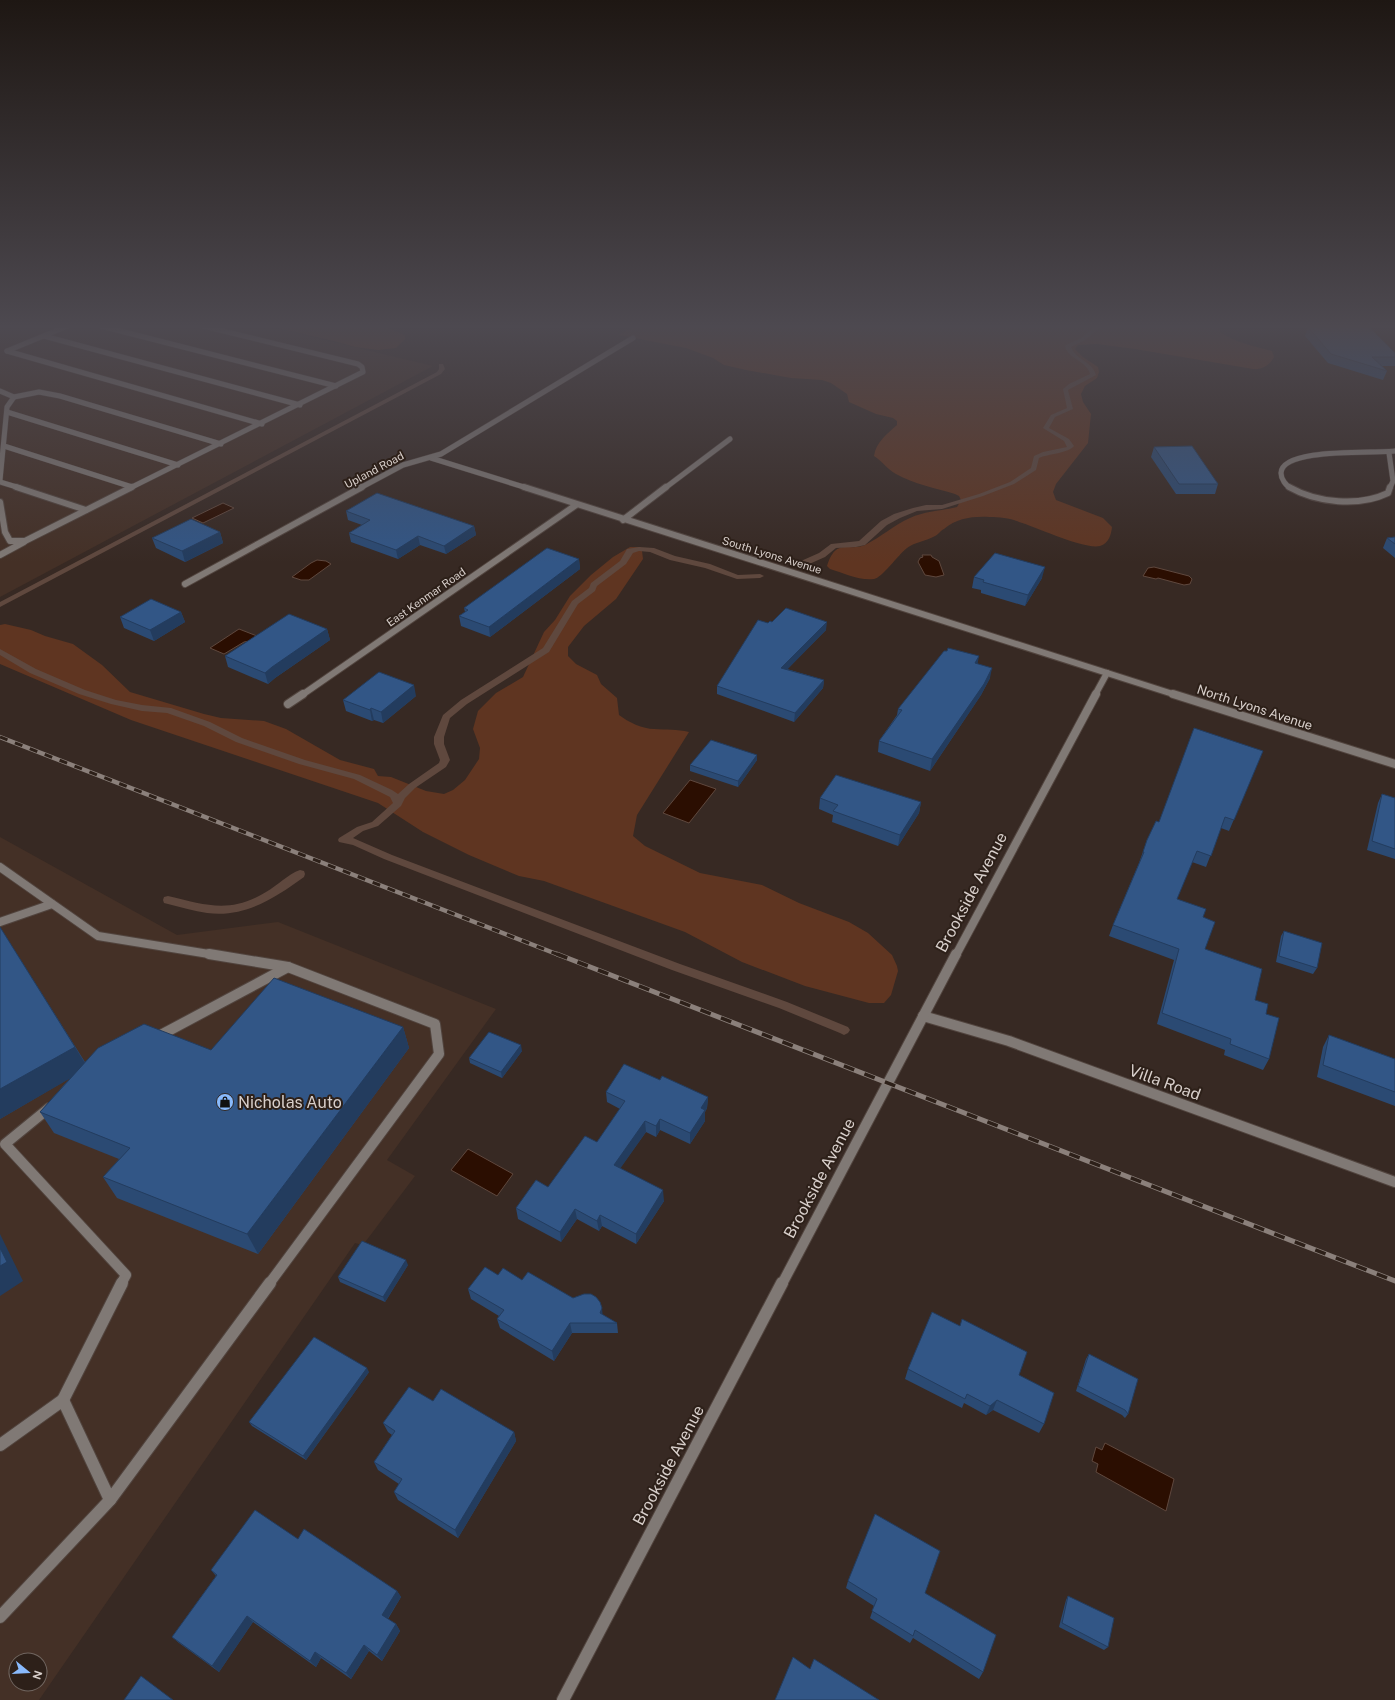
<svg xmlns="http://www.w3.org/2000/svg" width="1395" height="1700" viewBox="0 0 1395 1700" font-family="'Public Sans',sans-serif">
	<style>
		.built { fill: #443026; fill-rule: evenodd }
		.green { fill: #5f3521 }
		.water { fill: #2b0e01; stroke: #5f483e }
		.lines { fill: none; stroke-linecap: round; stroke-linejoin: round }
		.stream { fill: #5f483e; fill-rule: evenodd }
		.lane-far4-casing { stroke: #51443e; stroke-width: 6 }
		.lane-far3-casing { stroke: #51443e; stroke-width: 8 }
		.lane-far2-casing { stroke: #51443e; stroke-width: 10 }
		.lane-far1-casing { stroke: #51443e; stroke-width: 12 }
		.lane-casing { stroke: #51443e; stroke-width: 14 }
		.street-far4-casing { stroke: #51443e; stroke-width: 6 }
		.street-far3-casing { stroke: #51443e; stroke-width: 8 }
		.street-far2-casing { stroke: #51443e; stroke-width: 10 }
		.street-far1-casing { stroke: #51443e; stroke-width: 12 }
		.street-casing { stroke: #51443e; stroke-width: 14 }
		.lane-far4 { stroke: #807975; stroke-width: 5 }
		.lane-far3 { stroke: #807975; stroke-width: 6 }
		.lane-far2 { stroke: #807975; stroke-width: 8 }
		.lane-far1 { stroke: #807975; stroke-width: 10 }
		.lane { stroke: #807975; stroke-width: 12 }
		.street-far4 { stroke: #807975; stroke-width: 5 }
		.street-far3 { stroke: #807975; stroke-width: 6 }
		.street-far2 { stroke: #807975; stroke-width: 8 }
		.street-far1 { stroke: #807975; stroke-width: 10 }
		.street { stroke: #807975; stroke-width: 12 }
		.rail-far1-casing { stroke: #8b807b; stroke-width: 4.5 }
		.rail-casing { stroke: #8b807b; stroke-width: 5 }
		.rail-far1 { stroke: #2d2019; stroke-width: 3; stroke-dasharray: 8; stroke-linecap: butt }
		.rail { stroke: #2d2019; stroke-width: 3.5; stroke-dasharray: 11; stroke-linecap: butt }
		.wall { fill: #2b4a73 }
		.shaded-wall { fill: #233c5e }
		.building { fill: #325686; stroke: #233c5e }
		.labels { text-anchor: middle; stroke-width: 4; stroke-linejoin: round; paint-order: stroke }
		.far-street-label { font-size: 11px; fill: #d8cfcb; stroke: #2d2019 }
		.street-label { font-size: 13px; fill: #d8cfcb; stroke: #2d2019 }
		.near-street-label { font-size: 16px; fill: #d8cfcb; stroke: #2d2019 }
		.near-poi-label { font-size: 16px; fill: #d8cfcb; stroke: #2d2019; text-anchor: start }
	</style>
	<rect width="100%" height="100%" fill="#372923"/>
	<g class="built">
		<polygon points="0,325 262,325 433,366 0,597"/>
		<path d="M0 837 177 935 278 922 496 1009 387 1160 415 1176 363 1245 355 1243 39 1700H0ZM16 1660H40V1684H16Z"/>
	</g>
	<g class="green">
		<polygon points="265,325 381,325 405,335 405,339 396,348 378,350 355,347 334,341"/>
		<path d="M636 325H1219L1220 332C1236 343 1254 346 1272 351L1274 357C1270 365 1262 370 1253 369L1135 349 1097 344 1078 345 1075 349 1083 357 1098 367 1099 372 1097 378 1085 386 1081 394 1083 402 1091 414 1088 443 1056 484 1053 492 1056 500 1103 518 1112 527C1111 535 1109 543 1100 546 1085 550 1036 527 1019 522 1010 518 999 517 990 517 973 516 957 518 944 529 940 531 938 535 935 536 926 541 915 542 907 548 898 555 882 578 874 579 860 581 843 573 830 569L827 566C836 537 849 552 865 545 881 537 894 525 910 518 925 511 941 511 957 507L961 500 959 496 955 494C935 488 914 484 896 474 887 469 882 461 874 456 876 442 887 434 897 425V421L893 418 876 414 849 402 847 394 831 383 822 380 791 378 746 370 724 365 713 358 686 348 619 335Z"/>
		<path d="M630 547H641L642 551 643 559 616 599 584 626 568 647V656L576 664 597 675 601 684 617 698 619 715C628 722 643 729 654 729 666 730 677 729 689 732L637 815 633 836 645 846 700 873 762 885 799 903 849 922 868 933 892 955 897 966 898 971 891 995 884 1003H869L805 986 742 962 685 932 544 881 519 876 469 855 423 832 378 803 131 720 0 664V625L5 624 31 630 45 636 73 644 102 665 130 692 204 714 221 718 264 721 286 729 340 760 374 769 378 776 391 777 426 791 444 794 453 790 465 780 479 759 480 748 473 729 478 711 496 693 523 677 544 632 555 620 570 596 591 575 613 557Z"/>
	</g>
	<g class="water">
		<polygon points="223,503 234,508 203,523 192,518"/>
		<polygon points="922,555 931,555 932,557 939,561 944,575 936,577 925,575 918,562 920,558 923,557"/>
		<polygon points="317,560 326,561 331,564 309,580 301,580 292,577 311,563"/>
		<polygon points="1154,567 1189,576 1192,579 1190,584 1184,585 1158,578 1156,579 1143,576 1148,568"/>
		<polygon points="239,629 257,636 250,641 244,642 224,654 210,648"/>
		<polygon points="690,780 716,789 689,823 663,813"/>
		<polygon points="468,1149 513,1174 497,1196 451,1170"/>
		<polygon points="1105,1443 1174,1479 1166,1511 1096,1472 1098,1464 1092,1461 1096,1447 1102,1450"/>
	</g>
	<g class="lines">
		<g class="stream">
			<path d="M1097 325H1103L1085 340 1071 347C1076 360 1092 361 1096 375L1068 390 1073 409 1055 417 1049 428 1069 439 1074 446C1069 453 1048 454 1039 458L1036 470 1014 484 983 496 942 509 917 511 900 518 887 525 865 545 856 547 836 548 825 557 807 565H801V561L819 553 831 544 859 541 881 521 894 514 913 508 926 505H942L979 494 1010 482 1031 468 1034 456 1043 452 1067 447 1064 441 1043 428 1051 415 1067 408 1063 389 1069 384 1090 374C1087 361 1070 360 1065 347L1066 345 1081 338Z"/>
			<polygon points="439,364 443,364 445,369 441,374 0,607 0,602 437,372 439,369"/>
			<polygon points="639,547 654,548 675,556 710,564 738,575 760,574 764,576 760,578 737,579 705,568 670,560 650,552 639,551 633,553 626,564 597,586 595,591 578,604 549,652 467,704 450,718 444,737 444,744 450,760 446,767 415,788 405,798 401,806 378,826 363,831 353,838 392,855 680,964 787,1002 848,1027 850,1030 848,1033 844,1035 840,1033 779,1008 672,970 384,859 353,845 339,842 338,840 339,838 357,827 372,822 393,803 390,797 354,779 299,764 236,742 204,726 167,713 142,711 111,704 79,694 30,673 0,655 0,649 36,669 85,690 116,700 142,705 171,708 210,722 242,738 305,760 360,775 392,790 398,794 409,784 439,763 440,760 434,744 434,737 443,715 461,700 543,648 572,601 589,588 591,583 620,561 627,549"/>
			<path d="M300 870 304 871 305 874 304 877C275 898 245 918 207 913 194 911 181 907 168 904L164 903 163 900 164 897 168 896C206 905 230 914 266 892 277 886 288 874 300 870Z"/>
		</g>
		<g class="lane-far4-casing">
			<g id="lane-far4">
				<polyline points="97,325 336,386"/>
				<polyline points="44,336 300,405"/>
				<polyline points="7,351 262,424"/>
				<polyline points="7,351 70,325"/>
				<polyline points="0,391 14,397 7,407 0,480"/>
				<polyline points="14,397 39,392 60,396 221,444"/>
				<polyline points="7,412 178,465"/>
				<polyline points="4,446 132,487"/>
				<polyline points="0,482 20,488"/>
				<polyline points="130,488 363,372 362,367 358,364 199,325"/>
			</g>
		</g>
		<g class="lane-far3-casing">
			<g id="lane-far3">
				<polyline points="16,487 86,510"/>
				<polyline points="0,502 5,532 10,541 25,541 132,487"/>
				<polyline points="0,555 24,542"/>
			</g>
		</g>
		<g class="lane-far2-casing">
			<g id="lane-far2">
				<polyline points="0,867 98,936 215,955"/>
				<polyline points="0,922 52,904"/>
			</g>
		</g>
		<g class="lane-far1-casing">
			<g id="lane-far1">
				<polyline points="209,954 288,967"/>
				<polyline points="157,1037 288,967 435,1024 439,1054 269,1284"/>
				<polyline points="49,1108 5,1144 126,1275 121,1284"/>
			</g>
		</g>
		<g class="lane-casing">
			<g id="lane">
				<polyline points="63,1400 122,1283"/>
				<polyline points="0,1445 63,1400 110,1500 0,1617"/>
				<polyline points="110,1500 270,1283"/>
			</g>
		</g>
		<g class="street-far4-casing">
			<g id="street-far4">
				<polyline points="1389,453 1393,481 1390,488"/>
				<polyline points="431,458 527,488"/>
				<polyline points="360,488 403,465 441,454 633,338"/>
				<polyline points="665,488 730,439"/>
				<path d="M1291 488C1286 486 1281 479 1281 473 1282 447 1376 454 1395 451"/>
			</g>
		</g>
		<g class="street-far3-casing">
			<g id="street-far3">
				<polyline points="524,487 1176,695"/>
				<path d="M1289 487C1317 503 1359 507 1388 493L1390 487"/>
				<polyline points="623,520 666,487"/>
				<polyline points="185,584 362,487"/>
				<polyline points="302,695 576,505"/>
				<polyline points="1095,695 1107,673"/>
			</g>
		</g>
		<g class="street-far2-casing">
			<g id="street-far2">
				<polyline points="1173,694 1395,764"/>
				<polyline points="288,704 303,694"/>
				<polyline points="956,955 1096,694"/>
			</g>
		</g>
		<g class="street-far1-casing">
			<g id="street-far1">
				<polyline points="923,1016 1009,1041 1395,1182"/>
				<polyline points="782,1284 956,954"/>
			</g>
		</g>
		<g class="street-casing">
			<polyline id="street" points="563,1700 782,1283"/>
		</g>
		<use href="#lane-far4" class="lane-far4"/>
		<use href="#lane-far3" class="lane-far3"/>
		<use href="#lane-far2" class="lane-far2"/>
		<use href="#lane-far1" class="lane-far1"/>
		<use href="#lane" class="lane"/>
		<use href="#street-far4" class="street-far4"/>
		<use href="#street-far3" class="street-far3"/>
		<use href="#street-far2" class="street-far2"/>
		<use href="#street-far1" class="street-far1"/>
		<use href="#street" class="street"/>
		<g class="rail-far1-casing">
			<polyline id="rail-far1" points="0,737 559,955"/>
		</g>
		<g class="rail-casing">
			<polyline id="rail" points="557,954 1395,1281"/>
		</g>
		<use href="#rail-far1" class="rail-far1"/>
		<use href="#rail" class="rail"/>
	</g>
	<g class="wall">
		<polygon points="1308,327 1395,353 1395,366 1382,366 1387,371 1383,380 1328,363 1305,336"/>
		<polygon points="1154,447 1218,484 1215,494 1176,494 1151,457"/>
		<polygon points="346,511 474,526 476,535 446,554 420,545 398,559 351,542 349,533 362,525 348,520"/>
		<polygon points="220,532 223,543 185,562 156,548 152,538"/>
		<polygon points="1395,537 1395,558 1383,548 1387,538"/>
		<polygon points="579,559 580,569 490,637 461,626 459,616 465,612 464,608"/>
		<polygon points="974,577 1042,578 1025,606 981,593 981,590 972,588"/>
		<polygon points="181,612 185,622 154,641 124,628 120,617"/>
		<polygon points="768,623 826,630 787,669 824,680 823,688 794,722 717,694 717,686"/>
		<polygon points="327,629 330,640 275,678 268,684 228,667 225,656"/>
		<polygon points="978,664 990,678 981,695 930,771 878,752 879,741 897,715 898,709"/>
		<polygon points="416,696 383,723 374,720 372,721 346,711 343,700"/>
		<polygon points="1263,751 1229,831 1221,828 1206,867 1192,862 1177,899 1203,917 1205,949 1255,1000 1266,1014 1269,1059 1263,1070 1224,1055 1225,1050 1157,1024 1174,960 1109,936 1113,925 1139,863 1147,840 1159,822"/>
		<polygon points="757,760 738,787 690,771 690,765"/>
		<polygon points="1382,794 1395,798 1395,859 1367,850 1378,803"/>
		<polygon points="820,798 921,802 919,813 898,846 832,822 833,815 819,809"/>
		<polygon points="0,927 85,1062 211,1050 403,1027 409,1048 258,1254 117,1198 103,1177 119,1159 54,1133 40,1112 70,1078 0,1119"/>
		<polygon points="1284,931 1317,968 1313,974 1276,962 1281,936"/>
		<polygon points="1329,1035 1395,1059 1395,1106 1317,1077 1323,1047"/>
		<polygon points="522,1051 502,1078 470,1063 469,1058"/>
		<polygon points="660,1080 708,1097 707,1108 705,1112 705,1121 690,1144 660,1130 656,1137 646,1132 620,1168 664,1201 636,1244 602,1226 599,1231 577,1219 561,1242 518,1219 516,1208 548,1187 597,1142 620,1109 607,1102 606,1092"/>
		<polygon points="408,1265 385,1302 340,1282 338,1277"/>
		<polygon points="498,1275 522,1280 603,1315 617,1323 618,1333 572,1333 554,1361 500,1328 497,1319 499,1316 471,1299 468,1289"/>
		<polygon points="1089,1354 1128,1414 1125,1418 1122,1415 1076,1391 1086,1359"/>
		<polygon points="908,1369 1019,1375 1044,1424 1039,1433 993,1410 986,1415 964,1403 962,1408 905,1379"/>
		<polygon points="369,1372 306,1460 252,1426 249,1422"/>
		<polygon points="433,1401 514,1432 516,1441 458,1538 398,1500 394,1492 399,1484 378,1470 374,1462 392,1435 388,1432 383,1423"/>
		<polygon points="298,1539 397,1591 401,1597 388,1619 396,1624 400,1631 382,1661 369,1651 351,1679 321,1658 316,1667 253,1622 219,1672 179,1643 172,1637 216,1576 211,1570"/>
		<polygon points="848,1581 925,1593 983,1672 979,1679 913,1638 910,1643 870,1618 874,1606 846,1588"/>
		<polygon points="1068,1596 1108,1647 1104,1650 1059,1627 1066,1600"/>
	</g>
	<g class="shaded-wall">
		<polygon points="474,526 476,535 446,554 444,546"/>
		<polygon points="220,532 223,543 185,562 182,551"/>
		<polygon points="418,536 420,545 398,559 396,550"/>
		<polygon points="579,559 580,569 490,637 489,627"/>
		<polygon points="1045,567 1042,578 1025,606 1028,595"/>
		<polygon points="181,612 185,622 154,641 150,630"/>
		<polygon points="827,622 826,630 781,676 781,668"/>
		<polygon points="327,629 330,640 275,678 268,684 265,673 272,667"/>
		<polygon points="979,656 977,667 975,663"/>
		<polygon points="992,668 990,678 981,695 930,771 932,759"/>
		<polygon points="824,680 823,688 794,722 795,713"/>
		<polygon points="414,685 416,696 383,723 381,712"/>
		<polygon points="371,708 374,720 372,721 370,710"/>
		<polygon points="757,755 757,760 738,787 738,781"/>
		<polygon points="921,802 919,813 898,846 900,835"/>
		<polygon points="403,1027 409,1048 258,1254 247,1234"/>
		<polygon points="521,1045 522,1051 502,1078 501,1072"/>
		<polygon points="75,1047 88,1068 0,1119 0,1089"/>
		<polygon points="708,1097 707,1108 705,1112 705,1121 690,1144 690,1133 701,1108"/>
		<polygon points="660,1119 660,1130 656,1137 656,1126"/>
		<polygon points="645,1121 646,1132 615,1176 614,1165"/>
		<polygon points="663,1190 664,1201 636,1244 636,1234"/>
		<polygon points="575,1209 577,1219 561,1242 560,1232"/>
		<polygon points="600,1215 602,1226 599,1231 597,1221"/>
		<polygon points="0,1234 23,1281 0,1296"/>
		<polygon points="406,1260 408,1265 385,1302 383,1297"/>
		<polygon points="602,1308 603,1318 600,1313"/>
		<polygon points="570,1323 572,1333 554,1361 552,1351"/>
		<polygon points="367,1368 369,1372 306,1460 303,1456"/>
		<polygon points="997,1400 993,1410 986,1415 990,1406"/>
		<polygon points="514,1432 516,1441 458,1538 455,1530"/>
		<polygon points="397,1591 401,1597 386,1621 382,1615"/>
		<polygon points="247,1616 253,1622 219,1672 212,1666"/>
		<polygon points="396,1624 400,1631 382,1661 377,1655"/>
		<polygon points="364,1645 369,1651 351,1679 346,1673"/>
		<polygon points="315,1652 321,1658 316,1667 310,1661"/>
	</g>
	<g class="building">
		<polygon points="1308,327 1370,328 1395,353 1395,357 1372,357 1387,371 1331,354"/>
		<polygon points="1192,446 1218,484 1179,484 1154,447"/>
		<polygon points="377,493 474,526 444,546 418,536 396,550 349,533 370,520 346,511"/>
		<polygon points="191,519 220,532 182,551 152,538"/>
		<polygon points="1395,537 1395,544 1387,538"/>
		<polygon points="547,548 579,559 489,627 459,616 468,610 464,608"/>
		<polygon points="995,553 1045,567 1028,595 983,582 984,580 974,577"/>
		<polygon points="151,599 181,612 150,630 120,617"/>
		<polygon points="786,608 827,622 781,668 824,680 795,713 717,686 758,620 768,623 770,621 772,622"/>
		<polygon points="289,614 327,629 272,667 265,673 225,656"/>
		<polygon points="948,648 979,656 975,663 992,668 984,684 932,759 879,741 902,710 898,709 944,651 947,651"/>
		<polygon points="379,672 414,685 381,712 371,708 370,710 343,700"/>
		<polygon points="1194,728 1263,751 1234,820 1225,817 1211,856 1197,851 1177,899 1206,909 1203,917 1215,922 1205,949 1262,969 1255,1000 1268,1004 1266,1014 1279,1018 1269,1059 1230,1044 1231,1039 1162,1013 1179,949 1113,925 1144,852 1143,852 1147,840 1156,821 1159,822"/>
		<polygon points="711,740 757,755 738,781 690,765"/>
		<polygon points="836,775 921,802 900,835 833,811 838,805 820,798"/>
		<polygon points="1382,794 1395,798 1395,849 1372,841"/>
		<polygon points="0,927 75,1047 0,1089"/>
		<polygon points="1284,931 1322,943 1317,968 1279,956"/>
		<polygon points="274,978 403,1027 247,1234 103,1177 130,1148 40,1112 98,1048 144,1024 211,1050"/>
		<polygon points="489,1032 521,1045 501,1072 469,1058"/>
		<polygon points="1329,1035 1395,1059 1395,1092 1323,1065"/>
		<polygon points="624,1064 660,1080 662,1076 708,1097 701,1108 705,1110 690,1133 660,1119 656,1126 645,1121 614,1165 663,1190 636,1234 600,1215 597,1221 575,1209 560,1232 516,1208 536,1180 548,1187 585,1136 597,1142 625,1101 606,1092"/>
		<polygon points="362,1241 406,1260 383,1297 338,1277"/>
		<polygon points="0,1248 7,1262 0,1266"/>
		<polygon points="485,1267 498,1275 503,1268 522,1280 528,1272 573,1298 584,1294 591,1294 596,1297 600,1302 602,1308 600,1313 617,1323 570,1323 552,1351 497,1319 504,1310 468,1289"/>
		<polygon points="932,1312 960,1326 962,1319 1027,1352 1019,1375 1054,1393 1044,1424 997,1400 990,1406 967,1394 965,1399 908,1369"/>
		<polygon points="314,1337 367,1368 303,1456 249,1422"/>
		<polygon points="1089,1354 1138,1379 1128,1414 1125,1410 1078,1386"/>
		<polygon points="409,1387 433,1401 441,1389 514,1432 455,1530 394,1492 402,1479 374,1462 395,1431 383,1423"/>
		<polygon points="255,1510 298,1539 304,1529 397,1591 382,1615 396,1624 377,1655 364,1645 346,1673 315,1652 310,1661 247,1616 212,1666 172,1637 217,1575 211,1570"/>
		<polygon points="875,1514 940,1551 925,1593 996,1635 983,1672 915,1630 913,1636 872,1611 877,1599 848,1581"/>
		<polygon points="1068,1596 1114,1618 1108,1647 1062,1623"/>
		<polygon points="793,1657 810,1669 814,1659 879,1700 775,1700"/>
		<polygon points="141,1676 173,1700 124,1700"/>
	</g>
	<linearGradient id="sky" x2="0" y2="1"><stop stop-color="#1e1713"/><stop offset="0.58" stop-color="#4d4950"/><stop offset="1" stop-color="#4d4950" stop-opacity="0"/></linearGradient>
	<rect width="1395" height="563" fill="url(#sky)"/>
	<defs>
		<g id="shop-disc" transform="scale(0.9)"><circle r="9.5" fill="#89bafc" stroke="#2d2019"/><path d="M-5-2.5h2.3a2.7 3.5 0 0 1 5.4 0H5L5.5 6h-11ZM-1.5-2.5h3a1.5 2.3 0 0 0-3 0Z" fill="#111"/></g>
	</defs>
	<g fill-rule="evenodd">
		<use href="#shop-disc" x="225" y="1102"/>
	</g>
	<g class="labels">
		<g class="far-street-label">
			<text transform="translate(374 470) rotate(-28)" y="4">Upland Road</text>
			<text transform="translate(772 555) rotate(17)" y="4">South Lyons Avenue</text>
			<text transform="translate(426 597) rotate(-35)" y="4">East Kenmar Road</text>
		</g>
		<g class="street-label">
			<text transform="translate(1255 707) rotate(18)" y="5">North Lyons Avenue</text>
		</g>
		<g class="near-street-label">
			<text transform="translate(971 892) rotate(-62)" y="6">Brookside Avenue</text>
			<text transform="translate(1165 1082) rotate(20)" y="6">Villa Road</text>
			<text transform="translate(819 1178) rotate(-62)" y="6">Brookside Avenue</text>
			<text transform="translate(668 1465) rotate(-62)" y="6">Brookside Avenue</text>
		</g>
		<g class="near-poi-label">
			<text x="238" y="1108">Nicholas Auto</text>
		</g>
	</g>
	<g transform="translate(28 1672) rotate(108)"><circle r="19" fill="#2d2019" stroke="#716660"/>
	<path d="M0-3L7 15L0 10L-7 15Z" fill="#89bafc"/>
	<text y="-6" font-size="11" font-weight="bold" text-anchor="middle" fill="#d8cfcb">N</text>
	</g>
</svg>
